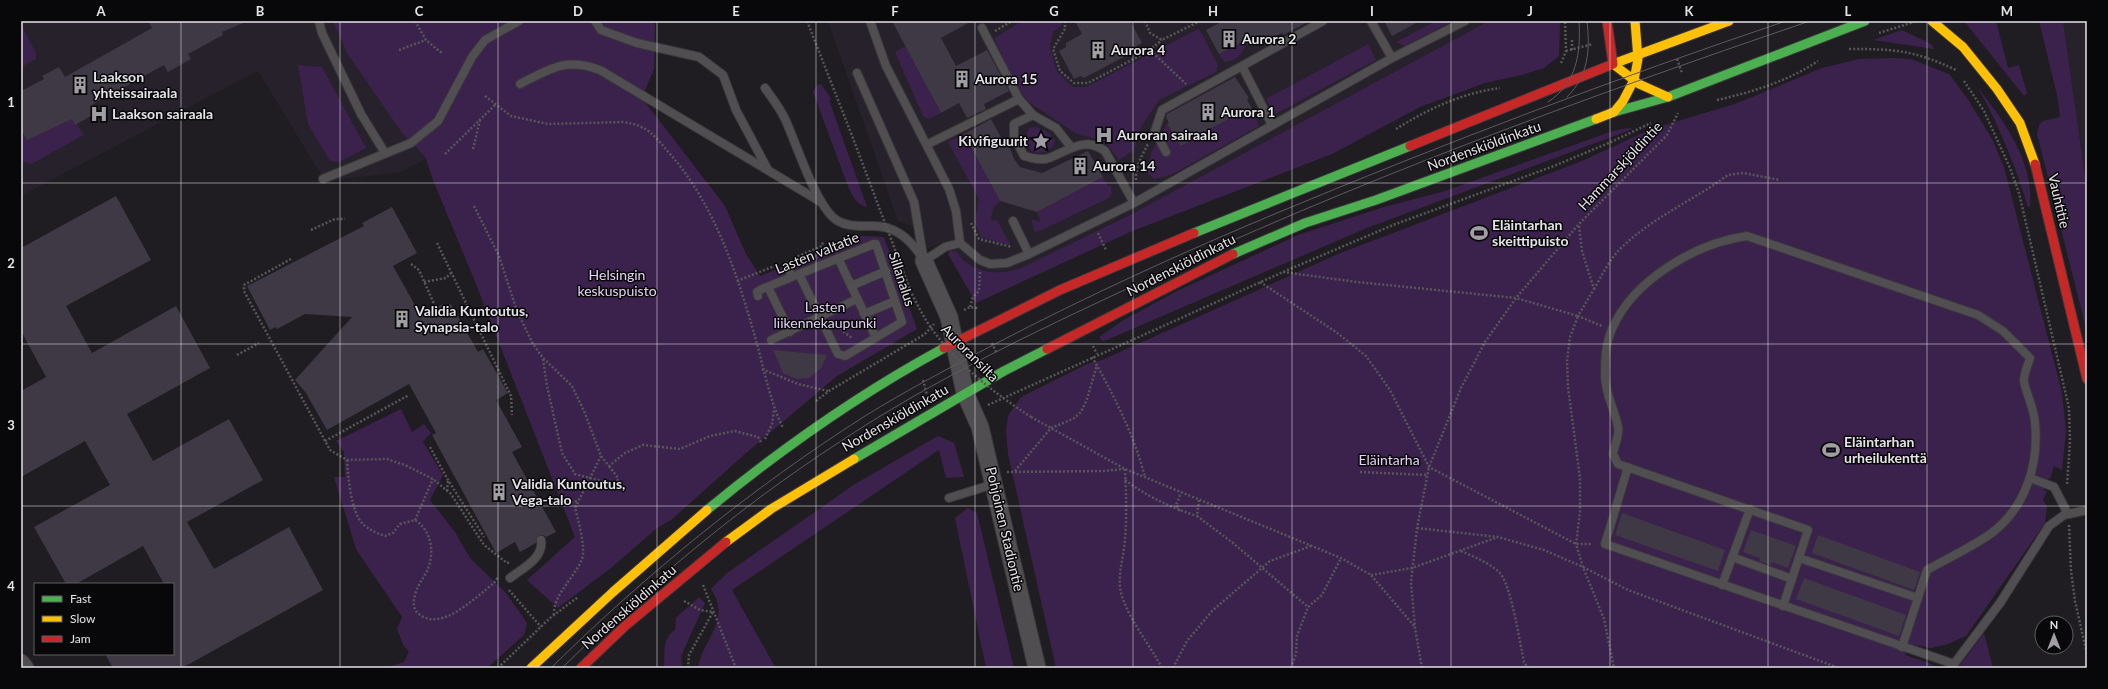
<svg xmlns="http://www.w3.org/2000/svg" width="2108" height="689" viewBox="0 0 2108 689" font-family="Lato,sans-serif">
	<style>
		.built { fill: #27212b }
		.green { fill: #3b224d }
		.building { fill: #3f3845 }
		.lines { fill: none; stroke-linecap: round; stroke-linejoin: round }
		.lane-casing { stroke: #39373a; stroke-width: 10 }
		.street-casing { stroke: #39373a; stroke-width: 19 }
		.fast-casing { stroke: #39373a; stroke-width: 11 }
		.slow-casing { stroke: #39373a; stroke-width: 11 }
		.jam-casing { stroke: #39373a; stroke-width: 11 }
		.path { stroke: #575658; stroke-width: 2.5; stroke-dasharray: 2 2; stroke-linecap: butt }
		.lane { stroke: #504e51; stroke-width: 8 }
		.street { stroke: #504e51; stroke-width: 17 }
		.fast { stroke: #4caf50; stroke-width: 9 }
		.slow { stroke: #ffc107; stroke-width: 9 }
		.jam { stroke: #c62828; stroke-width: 9 }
		.tram { stroke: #5b5a5c; stroke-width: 1 }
		.path-bridge { stroke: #575658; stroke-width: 2.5; stroke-dasharray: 2 2; stroke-linecap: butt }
		.grid { fill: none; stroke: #e5e3e7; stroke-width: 1; stroke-opacity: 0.55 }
		.labels { text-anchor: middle; stroke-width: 3; stroke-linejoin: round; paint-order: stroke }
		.poi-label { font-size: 14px; font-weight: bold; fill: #e5e3e7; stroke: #080709; text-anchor: start }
		.street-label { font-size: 14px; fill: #e5e3e7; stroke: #080709 }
		.park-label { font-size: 14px; fill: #e4d2f5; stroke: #080709 }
		.neatline { fill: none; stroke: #e5e3e7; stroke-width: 1.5 }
		.grid-label { font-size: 13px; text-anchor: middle; font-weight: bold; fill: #e5e3e7 }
	</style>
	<rect width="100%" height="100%" fill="#1f1d21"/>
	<g class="built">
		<polygon points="21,21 377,21 429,157 401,172 325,181 258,71 21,196"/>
		<polygon points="828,21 1556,21 1130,215 974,300 942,242 928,249 917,228 898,221"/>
		<polygon points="2063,21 2087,21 2087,191"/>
	</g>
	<g class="green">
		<polygon points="333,21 655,21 654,69 641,100 645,102 725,206 746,254 760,276 862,236 884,237 917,329 837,376 746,453 671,520 657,528 611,568 558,608 527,580 575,537 571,527 476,284 433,180 425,156 402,133 347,53"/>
		<polygon points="1023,21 1062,21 1062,25 1053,32 1050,48 1057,72 1073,87 1086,87 1198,29 1201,32 1218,65 1216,72 1159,100 1141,127 1134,150 1119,160 1105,141 1077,134 1027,101 1013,79 994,38"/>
		<polygon points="1436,21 1452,21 1405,46 1396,42"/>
		<path d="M1489 21H1560L1559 56 1544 68 1522 75 1485 83 1420 107 1332 154 1130 232 976 303 948 254 951 251 956 252C960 255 960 258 964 261 983 275 1002 275 1023 267L1130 215Z"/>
		<polygon points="1964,21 1996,21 2008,68 2019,65 2027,93 2024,96"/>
		<polygon points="2039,21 2063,21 2087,191 2087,332 2037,134 2039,125 2043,121 2060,117 2057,95"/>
		<polygon points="21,27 23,28 36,53 36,59 21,67"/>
		<polygon points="1902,30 1931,44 1934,49 1873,40"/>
		<path d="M1244 41 1245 47C1240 57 1234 61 1224 62L1219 54Z"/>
		<polygon points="1368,44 1376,60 1275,114 1266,99"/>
		<polygon points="906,46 941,113 928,119 923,116 895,52"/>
		<polygon points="1893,58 1911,59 1949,74 1969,101 1992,139 2004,167 2062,393 2066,431 2062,470 2054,466 2050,479 2048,478 2043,490 2047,491 2043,500 2047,506 2045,523 1966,636 1948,644 1931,648 1909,644 1905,655 1929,663 1936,668 1056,668 1008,454 1006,430 1008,416 1021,397 1087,364 1102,360 1338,254 1582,161 1651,129 1735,104 1822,68 1859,59"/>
		<polygon points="298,65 322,67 366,148 339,162 330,161 308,124"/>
		<path d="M821 84 831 99 829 100 867 207C857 205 854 198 849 189L813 92 817 85Z"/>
		<path d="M1978 88C2005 122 2034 162 2030 207H2028C2015 165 2000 127 1978 88Z"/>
		<polygon points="1252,109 1259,126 1171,175 1154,179 1146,171 1152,151 1167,124 1174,138 1176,137 1182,146 1194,140 1193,138 1238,114 1240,116"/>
		<polygon points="72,116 84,135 31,164 21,161 21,130 27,140"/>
		<path d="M1034 127C1042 128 1051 133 1055 140L1053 147C1049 149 1042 154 1037 153 1026 152 1024 136 1029 128Z"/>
		<polygon points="1628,128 1633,129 1367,228 1109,339 1103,341 1099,337 1122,321 1177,291 1298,235 1384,207 1445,191 1613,131"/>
		<polygon points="964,134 1000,201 993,208 991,218 993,221 997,220 1010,244 1008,245 981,237 975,223 979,199 948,142"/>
		<polygon points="1103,177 1108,186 1111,186 1112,193 1109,198 1035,233 1031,219 1041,222 1037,212"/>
		<polygon points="401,409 412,432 424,424 431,433 423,442 443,475 430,500 455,532 470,558 506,593 527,623 524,635 487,668 385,668 404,662 409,651 404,647 397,629 402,617 356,549 334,477 345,477 344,452 336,441"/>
		<path d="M938 436 954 443 964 477 946 478 939 450 732 590 774 665 772 668H698C703 638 732 621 711 589L727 573 855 484Z"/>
		<polygon points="968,508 977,513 1014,668 986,668 955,518"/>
		<path d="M699 597 705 603 681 656 682 668H666L664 666C665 652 662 638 675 630L676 618Z"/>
		<polygon points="1984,633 1993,668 1958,668"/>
	</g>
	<g class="building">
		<polygon points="148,21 248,21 222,32 223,35 188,54 191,59 168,72 164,65 93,104 98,112 75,125 72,119 27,140 21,130 21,91 44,79 42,76 59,67 65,77 152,28"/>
		<polygon points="892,21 972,21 941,38 956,66 987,50 1009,91 984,104 986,109 967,118 959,103 941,113"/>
		<polygon points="1075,21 1130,21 1142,43 1135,47 1135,51 1084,78 1081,76 1074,79 1059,51 1066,47 1066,43 1082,34"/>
		<polygon points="1223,21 1310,21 1283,35 1282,33 1258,45 1253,36 1219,54 1206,30"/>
		<polygon points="1384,21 1420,21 1392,36"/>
		<polygon points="1235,77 1249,98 1247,99 1252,109 1239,116 1238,114 1193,138 1194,140 1181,146 1167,124 1169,123 1166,117 1167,114"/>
		<polygon points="991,119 1006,147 1009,145 1014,159 1020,167 1042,173 1088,151 1103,177 1037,212 1000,201 964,134"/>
		<polygon points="116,196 151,260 66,306 92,353 176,306 210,368 127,414 153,461 229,419 263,480 187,522 214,569 289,527 323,590 182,668 113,668 105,654 173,654 173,584 164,584 143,546 76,584 66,584 34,527 110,485 85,441 21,477 21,391 46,377 21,331 21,248"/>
		<polygon points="392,207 417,253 393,266 421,316 443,304 445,307 451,304 478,352 483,349 508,393 496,400 522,447 512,452 556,532 546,537 543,535 539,535 536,543 520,552 515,542 496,553 432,435 436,433 409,384 327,430 306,393 295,380 352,317 305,314 277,329 276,327 270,330 247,286 364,226 362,223"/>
		<polygon points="773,350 816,354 827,355 821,368 809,378 796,379 783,373"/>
		<polygon points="1622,513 1725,550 1718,571 1615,535"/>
		<polygon points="1751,530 1796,546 1788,568 1772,562 1771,565 1759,561 1760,558 1743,552"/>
		<polygon points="1818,535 1920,572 1914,590 1812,553"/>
		<polygon points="1804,578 1906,615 1899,636 1796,599"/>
	</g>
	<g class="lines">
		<g class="lane-casing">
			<g id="lane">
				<polyline points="319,21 322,33 361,114 385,153"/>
				<polyline points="595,21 601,30 637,43 699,57 723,75 736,110 768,170"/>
				<polyline points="870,21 886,66 949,189 956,211 960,243"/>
				<polyline points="1371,21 1392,58"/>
				<polyline points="982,28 1019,99 1033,115 1056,128 1071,147"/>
				<polyline points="857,73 914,202 923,256"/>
				<path d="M520 84C550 69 565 57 600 70L821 202"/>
				<path d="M765 88C772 98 780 108 785 119 796 142 817 210 838 221 849 227 863 226 874 226 897 226 913 242 924 261"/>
				<path d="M1033 115 1014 124V136L1024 156C1032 158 1041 161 1049 158 1070 150 1085 136 1105 151L1134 203"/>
				<polyline points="1272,125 1242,66 1323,21"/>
				<polyline points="928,144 1019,99"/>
				<polyline points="1166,152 1155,131 1162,110 1242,66"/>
				<polyline points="323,179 411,143 438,121 472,57 485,40 519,21"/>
				<polyline points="1013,221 1029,254"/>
				<polyline points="838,258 876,338"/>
				<polyline points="924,261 945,247 960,243 980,260 990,264 1007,263 1029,254 1134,203 1392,58 1465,21"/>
				<polyline points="788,266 791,275"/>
				<polyline points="851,286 886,271"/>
				<polyline points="768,287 790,332"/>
				<polyline points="758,296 757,292 762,289 874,244 876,244 902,322 845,356 838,354 799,274"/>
				<polyline points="864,314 895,301"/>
				<polyline points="771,340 857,299"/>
				<polyline points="1628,467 1605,544 1954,664"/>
				<polyline points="2030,478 2054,487 2068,514"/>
				<polyline points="949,498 994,484"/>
				<polyline points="1732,557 1792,579"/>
				<polyline points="1799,558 1918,598"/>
				<path d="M510 578C523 568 544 558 541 540"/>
				<polyline points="1722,585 1750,509"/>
				<path d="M1783 606 1808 530 1618 464 1613 454C1614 446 1620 435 1618 427 1615 410 1606 397 1605 377 1605 361 1605 345 1612 329 1633 280 1696 243 1747 236L1978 315 2003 331 2030 358C2028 365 2023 376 2024 382 2027 396 2034 408 2035 423 2039 464 2026 506 1993 532 1976 545 1946 559 1927 570L1902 647"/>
				<polyline points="1951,668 2000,603 2049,526 2064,515 2087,510"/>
			</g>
		</g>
		<g class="street-casing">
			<g id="street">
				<polyline points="924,261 949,317 965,393 980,427 1037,668"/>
				<polyline points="21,663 25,668"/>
			</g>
		</g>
		<g class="fast-casing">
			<g id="fast">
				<polyline points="1614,112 1668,97 1865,21"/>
				<polyline points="1194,233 1410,146"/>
				<polyline points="1233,254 1305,223 1376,200 1596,119"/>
				<polyline points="854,459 1004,371 1047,349"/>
				<path d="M707 510C781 449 859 394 944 348"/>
			</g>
		</g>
		<g class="slow-casing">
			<g id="slow">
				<polyline points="1932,21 1963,47 1997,89 2020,123 2035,164"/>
				<polyline points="1668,97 1639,84 1613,64 1729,21"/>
				<polyline points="1596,119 1614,112 1623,101 1634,80 1638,59 1635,21"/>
				<polyline points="726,542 771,509 854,459"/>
				<polyline points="531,668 613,592 707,510"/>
			</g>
		</g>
		<g class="jam-casing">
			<g id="jam">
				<polyline points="1410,146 1613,64 1607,21"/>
				<polyline points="2035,164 2087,379"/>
				<polyline points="944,348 1060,290 1194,233"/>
				<polyline points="1047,349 1233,254"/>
				<polyline points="581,668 625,626 726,542"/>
			</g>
		</g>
		<g class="path">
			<polyline points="415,21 426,40 443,54"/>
			<polyline points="807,21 851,133"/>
			<polyline points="1065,21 1065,29 1053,49 1060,71 1074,83 1088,83 1147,52 1162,40"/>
			<polyline points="1145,21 1150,33 1162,40 1200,21"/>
			<polyline points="995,31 1012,21"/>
			<polyline points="1879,33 1914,22"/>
			<path d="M1849 49C1894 49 1914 50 1956 70"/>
			<polyline points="399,50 426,40"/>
			<polyline points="1150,50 1186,84"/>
			<polyline points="1572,50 1572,38"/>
			<polyline points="1566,51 1593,44"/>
			<polyline points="1677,59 1682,73"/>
			<polyline points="1561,63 1566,51 1565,21"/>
			<polyline points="1964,81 1984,111 2010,168 2019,193 2069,408 2070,441 2067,485"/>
			<path d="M485 96 511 116 548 124 623 122C650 126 654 136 671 155 716 207 739 279 757 344 765 373 770 401 783 428"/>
			<path d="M1717 100C1753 92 1788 81 1818 61"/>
			<path d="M1396 129C1428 109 1462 93 1500 88"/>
			<polyline points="473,149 480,120"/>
			<polyline points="445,154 496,104"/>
			<path d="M1136 180C1135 166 1142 156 1148 144"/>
			<polyline points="474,206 499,256 517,311 533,344 543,358 572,386 584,411 601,456 609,466 625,453 643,445 680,449 710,436 735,431 758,437 762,444"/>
			<polyline points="971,223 979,239 1012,247"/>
			<polyline points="1579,226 1582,251 1594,289 1578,316 1602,326"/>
			<polyline points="311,230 335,219 345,219"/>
			<polyline points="1098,233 1106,250"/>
			<polyline points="437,243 511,396 512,415"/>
			<polyline points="794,258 822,246 823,241"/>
			<polyline points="291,259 244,285 244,291 330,450 347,460 387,459 405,465 433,479 451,494 484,545 507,563 510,562"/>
			<polyline points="411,264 419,270 435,306"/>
			<polyline points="1283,272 1357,282 1516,298 1578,316 1570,337 1567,361 1568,387 1580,478 1580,512 1576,544 1583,567 1604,619 1614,668"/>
			<polyline points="737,281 777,265"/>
			<polyline points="424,282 446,278 451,273"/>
			<polyline points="1260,282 1336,332 1366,356 1390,390 1429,467 1576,544 1593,544"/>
			<path d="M1594 289C1602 275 1610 259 1621 248 1653 217 1694 200 1728 175L1743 173 1780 180"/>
			<polyline points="970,307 973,297 979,291 980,272"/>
			<polyline points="964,310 970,307 978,308"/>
			<polyline points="836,322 845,333 852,338"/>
			<polyline points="992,343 997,354"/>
			<polyline points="1093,346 1097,354"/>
			<polyline points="237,355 259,343"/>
			<path d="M1092 357C1114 395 1134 435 1145 477"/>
			<polyline points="543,359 547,386 562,453 575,474 617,485 618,478 609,466"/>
			<polyline points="762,369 798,384 828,391"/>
			<polyline points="923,380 927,395"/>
			<polyline points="816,401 829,391 925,334 934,324"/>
			<polyline points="988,405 1283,272 1393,225 1554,166 1611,142 1651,123"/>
			<polyline points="1031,417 1125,469 1341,558 1371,575 1415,627"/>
			<polyline points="765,439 772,424 774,410"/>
			<polyline points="325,441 409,395"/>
			<polyline points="430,447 448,480 484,537"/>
			<path d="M347 460C348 476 351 513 363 524 369 530 377 533 385 536L393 533 400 524 415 520C432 531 435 553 427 571 423 579 417 586 415 595 413 602 413 610 419 614 441 633 477 596 494 583L498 577"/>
			<path d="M1125 469C1126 493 1127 515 1125 539 1124 559 1115 579 1123 599 1132 624 1150 645 1162 668"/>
			<polyline points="1015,471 1051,428 1073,419 1081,412 1087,399 1097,365"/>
			<polyline points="1007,472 1104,471 1124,469"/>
			<polyline points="1360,472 1427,475"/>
			<path d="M1125 480C1148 497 1170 507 1197 516"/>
			<polyline points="447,491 448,481"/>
			<polyline points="1199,500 1197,516 1233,543 1308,607"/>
			<polyline points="567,503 578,501"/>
			<polyline points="1180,511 1176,505 1181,493"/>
			<polyline points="415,520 433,479"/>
			<polyline points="2069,525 2071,571 2075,601 2087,654"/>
			<polyline points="1417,528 1498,537 1544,550 1583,567 1628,590 1839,668"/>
			<path d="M1461 551C1474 557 1488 562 1499 572 1511 583 1520 644 1524 662L1528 668"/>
			<polyline points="1371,575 1412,568 1498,537"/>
			<polyline points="703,585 736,668"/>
			<polyline points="509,590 541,627"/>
			<polyline points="684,601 700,610 713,612 689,655 688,668"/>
			<path d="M554 615C553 594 574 579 582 559 586 548 578 519 575 508L601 456"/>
			<polyline points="498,668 550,618 578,597"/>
			<polyline points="1173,668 1187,641 1212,611 1270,561 1311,546"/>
			<polyline points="1291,668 1296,654 1297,636 1308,607 1322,595 1341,558"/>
			<polyline points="1422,668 1415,628 1411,582 1417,528 1429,467 1461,388 1485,342 1516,298 1578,225 1667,135 1678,113"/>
		</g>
		<use href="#lane" class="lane"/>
		<use href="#street" class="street"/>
		<use href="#fast" class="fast"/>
		<use href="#slow" class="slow"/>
		<use href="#jam" class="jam"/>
		<g class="tram">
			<path d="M1567 97C1589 75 1590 50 1587 21"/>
			<path d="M1548 102C1577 83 1581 53 1579 21"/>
			<path d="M551 668C646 574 752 488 865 416 907 390 951 367 995 344 1087 296 1181 253 1277 213 1445 143 1614 79 1786 21"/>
			<path d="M562 668C647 585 738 508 838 443 931 381 1032 333 1133 286 1353 182 1581 99 1810 21"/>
		</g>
		<path class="path-bridge" d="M851 133 911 292C919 308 927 324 938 337 963 369 997 395 1031 417"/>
	</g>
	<path class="grid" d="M181 21V668M340 21V668M498 21V668M657 21V668M816 21V668M975 21V668M1133 21V668M1292 21V668M1451 21V668M1610 21V668M1768 21V668M1927 21V668M21 183H2087M21 344H2087M21 506H2087"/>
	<defs>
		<g id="building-bare" transform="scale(1.38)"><path d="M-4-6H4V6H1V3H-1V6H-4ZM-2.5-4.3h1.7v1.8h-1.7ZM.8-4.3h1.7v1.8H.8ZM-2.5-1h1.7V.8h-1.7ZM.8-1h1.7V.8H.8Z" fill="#a09ea2" stroke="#080709" stroke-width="2.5" paint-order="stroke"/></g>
		<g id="hospital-bare" transform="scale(1.38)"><path d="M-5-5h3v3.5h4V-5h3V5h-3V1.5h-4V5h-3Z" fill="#a09ea2" stroke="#080709" stroke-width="2.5" paint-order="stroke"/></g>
		<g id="sight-bare" transform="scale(1.38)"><path d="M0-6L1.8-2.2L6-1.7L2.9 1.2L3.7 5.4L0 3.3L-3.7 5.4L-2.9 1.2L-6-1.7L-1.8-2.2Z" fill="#a09ea2" stroke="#080709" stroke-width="2.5" paint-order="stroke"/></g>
		<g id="stadium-bare" transform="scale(1.38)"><path d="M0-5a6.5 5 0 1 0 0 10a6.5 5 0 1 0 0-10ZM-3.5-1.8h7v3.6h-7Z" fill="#a09ea2" stroke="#080709" stroke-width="2.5" paint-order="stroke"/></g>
	</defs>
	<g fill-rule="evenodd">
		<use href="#building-bare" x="1229" y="39"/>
		<use href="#building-bare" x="1098" y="50"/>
		<use href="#building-bare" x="962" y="79"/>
		<use href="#building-bare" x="80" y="85"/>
		<use href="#building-bare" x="1208" y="112"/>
		<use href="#hospital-bare" x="99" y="114"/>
		<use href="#hospital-bare" x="1104" y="135"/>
		<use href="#sight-bare" x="1041" y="141"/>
		<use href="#building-bare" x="1080" y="166"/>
		<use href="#stadium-bare" x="1479" y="233"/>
		<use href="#building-bare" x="402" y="319"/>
		<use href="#stadium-bare" x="1831" y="450"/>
		<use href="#building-bare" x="499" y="492"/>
	</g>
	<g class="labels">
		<g class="poi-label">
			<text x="1242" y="44">Aurora 2</text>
			<text x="1111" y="55">Aurora 4</text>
			<text x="93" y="82">Laakson<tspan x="93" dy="16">yhteissairaala</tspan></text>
			<text x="975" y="84">Aurora 15</text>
			<text x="1221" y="117">Aurora 1</text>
			<text x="112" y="119">Laakson sairaala</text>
			<text x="1117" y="140">Auroran sairaala</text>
			<text x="1028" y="146" text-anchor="end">Kivifiguurit</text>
			<text x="1093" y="171">Aurora 14</text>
			<text x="1492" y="230">Eläintarhan<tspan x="1492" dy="16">skeittipuisto</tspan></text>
			<text x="415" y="316">Validia Kuntoutus,<tspan x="415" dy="16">Synapsia-talo</tspan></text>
			<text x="1844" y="447">Eläintarhan<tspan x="1844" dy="16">urheilukenttä</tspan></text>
			<text x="512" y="489">Validia Kuntoutus,<tspan x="512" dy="16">Vega-talo</tspan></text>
		</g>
		<g class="street-label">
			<text transform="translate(1484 146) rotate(-20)" y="5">Nordenskiöldinkatu</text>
			<text transform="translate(1620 166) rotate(-47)" y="5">Hammarskjöldintie</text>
			<text transform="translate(2059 201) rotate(77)" y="5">Vauhtitie</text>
			<text transform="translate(817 253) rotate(-22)" y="5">Lasten valtatie</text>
			<text transform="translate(1181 265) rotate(-27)" y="5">Nordenskiöldinkatu</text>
			<text transform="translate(902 279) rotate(72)" y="5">Sillanalus</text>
			<text transform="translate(970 353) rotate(45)" y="5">Auroransilta</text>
			<text transform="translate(895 418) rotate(-30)" y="5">Nordenskiöldinkatu</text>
			<text transform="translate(1005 529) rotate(77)" y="5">Pohjoinen Stadiontie</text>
			<text transform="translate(629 607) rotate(-41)" y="5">Nordenskiöldinkatu</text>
		</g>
		<g class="park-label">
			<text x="617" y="280">Helsingin<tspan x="617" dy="16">keskuspuisto</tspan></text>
			<text x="825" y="312">Lasten<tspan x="825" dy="16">liikennekaupunki</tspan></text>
			<text x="1389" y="465">Eläintarha</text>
		</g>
	</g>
	<rect width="2108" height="689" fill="none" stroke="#080709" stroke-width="44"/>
	<rect x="34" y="583" width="140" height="72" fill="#080709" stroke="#605f62"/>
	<rect x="42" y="596" width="20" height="6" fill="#4caf50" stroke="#605f62"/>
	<text x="70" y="603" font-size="12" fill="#e5e3e7">Fast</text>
	<rect x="42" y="616" width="20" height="6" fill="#ffc107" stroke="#605f62"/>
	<text x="70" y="623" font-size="12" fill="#e5e3e7">Slow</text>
	<rect x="42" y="636" width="20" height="6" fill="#c62828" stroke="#605f62"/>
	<text x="70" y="643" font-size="12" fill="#e5e3e7">Jam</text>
	<g transform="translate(2054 635)"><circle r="19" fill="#080709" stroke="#605f62"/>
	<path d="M0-3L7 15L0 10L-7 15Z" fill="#a09ea2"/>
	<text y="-6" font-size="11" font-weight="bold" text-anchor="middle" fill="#e5e3e7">N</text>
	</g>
	<rect x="22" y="22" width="2064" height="645" class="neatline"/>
	<g class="grid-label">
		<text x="101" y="16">A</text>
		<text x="260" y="16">B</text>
		<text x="419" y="16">C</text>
		<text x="578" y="16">D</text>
		<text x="736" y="16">E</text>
		<text x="895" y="16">F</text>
		<text x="1054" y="16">G</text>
		<text x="1213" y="16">H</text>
		<text x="1372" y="16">I</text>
		<text x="1530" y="16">J</text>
		<text x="1689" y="16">K</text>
		<text x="1848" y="16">L</text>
		<text x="2007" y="16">M</text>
		<text x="11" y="107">1</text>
		<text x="11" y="268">2</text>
		<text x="11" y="430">3</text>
		<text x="11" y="591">4</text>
	</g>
</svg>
